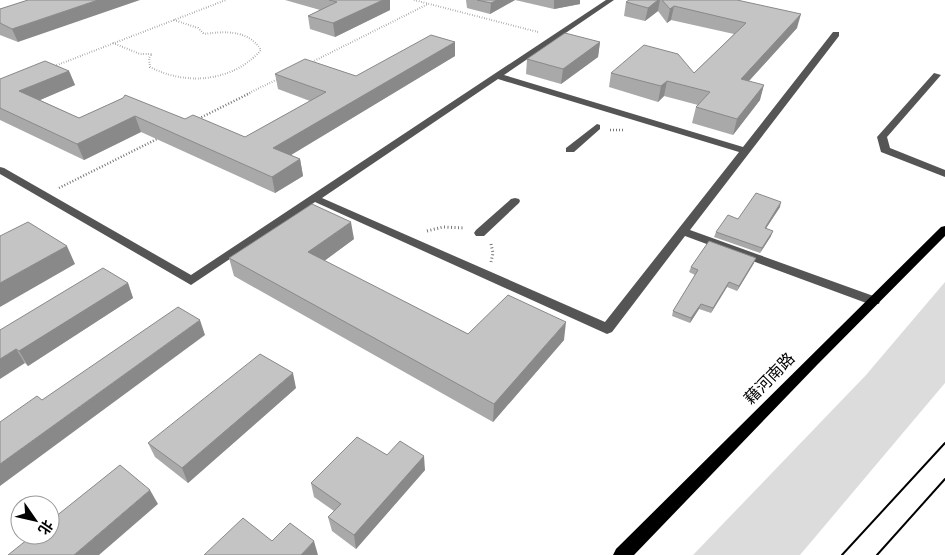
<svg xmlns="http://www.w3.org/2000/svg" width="945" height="555" viewBox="0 0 945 555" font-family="'Nunito Sans','Noto Sans SC',sans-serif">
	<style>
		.green { fill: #dcdcdc }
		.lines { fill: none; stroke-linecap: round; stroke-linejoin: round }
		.path-far2 { stroke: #777; stroke-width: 2; stroke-dasharray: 0.5 2; stroke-linecap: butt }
		.path-far1 { stroke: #777; stroke-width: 2.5; stroke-dasharray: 1 2; stroke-linecap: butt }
		.path { stroke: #777; stroke-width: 3; stroke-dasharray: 1 2.5; stroke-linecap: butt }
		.minor { fill: #555; fill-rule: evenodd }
		.major { fill: #000; fill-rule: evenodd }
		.tram { stroke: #000; stroke-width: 2 }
		.wall { fill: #a9a9a9 }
		.shaded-wall { fill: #898989 }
		.building { fill: #c4c4c4; stroke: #898989 }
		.labels { text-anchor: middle; stroke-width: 4; stroke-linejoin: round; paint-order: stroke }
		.street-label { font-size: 16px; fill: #000; stroke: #fff }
	</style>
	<rect width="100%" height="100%" fill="#fff"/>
	<polygon class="green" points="945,282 945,383 800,555 693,555 866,375"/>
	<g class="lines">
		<g class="path-far2">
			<polyline points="414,0 538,32"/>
			<path d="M113 43 140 54H152L149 58 150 67C186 86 233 82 261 50 249 30 225 31 204 34L198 28 174 20"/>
			<polyline points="310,63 428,4"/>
			<polyline points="52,67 226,0"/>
			<polyline points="247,94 280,78"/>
		</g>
		<g class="path-far1">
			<polyline points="196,120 250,93"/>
			<polyline points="610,130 624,130"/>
			<polyline points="59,188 159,138"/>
		</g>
		<g class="path">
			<polyline points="427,231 443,227 465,228"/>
			<polyline points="491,244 493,253 491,262"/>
		</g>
		<g class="minor">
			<path d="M606 0H614L504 75 743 147 833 32H839V36L690 230 879 298 880 301 879 304H869L685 236 612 332 607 334 315 202 191 285 0 174V167L4 168 191 275ZM498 79 739 152 605 322 322 198Z"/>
			<polygon points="934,73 941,75 887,137 890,148 945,170 945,177 881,152 877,137"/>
			<polygon points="597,124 600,125 600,129 574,152 566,152 566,148"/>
			<polygon points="515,198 519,199 520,201 519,203 484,236 476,236 474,233 476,230 511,199"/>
		</g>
		<polygon class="major" points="945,226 945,236 817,365 634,555 613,555 616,549 941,227"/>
		<g class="tram">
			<polyline points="842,555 945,443"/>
			<polyline points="877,555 945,479"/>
		</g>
	</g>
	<g class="wall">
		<polygon points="28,0 18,42 0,35 0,9"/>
		<polygon points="285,0 390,0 390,10 335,37 310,29 308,16 320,10"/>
		<polygon points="466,0 580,0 580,4 554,9 515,0 490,14 467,8"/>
		<polygon points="629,0 737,0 797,28 749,81 760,100 733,135 692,123 696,107 698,105 664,96 658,102 609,87 611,73 694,73 734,34 671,20 667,23 658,11 645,21 624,16 626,2"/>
		<polygon points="455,42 455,56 291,155 300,159 303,176 275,193 141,132 84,160 0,120 0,79 69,71 75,85 40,100 79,118 123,98 185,119 245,137 310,101 278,89 275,74 356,76"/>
		<polygon points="600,42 598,57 561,84 526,74 527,59"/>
		<polygon points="780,207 766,228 771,236 760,253 714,237 716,232 738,219"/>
		<polygon points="354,239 324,261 468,334 564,340 493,422 234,276 229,258"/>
		<polygon points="754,263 737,291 727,287 711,313 699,309 690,323 672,316 673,311 695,275 689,272 691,267"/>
		<polygon points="128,283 133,298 28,366 25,363 0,330"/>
		<polygon points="296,388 188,483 155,457 148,443"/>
		<polygon points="387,455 425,470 356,549 332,531 328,517 334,511 314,497 311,483"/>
	</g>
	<g class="shaded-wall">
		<polygon points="98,0 140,0 18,42 12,29"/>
		<polygon points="383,0 390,0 390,10 335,37 333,23"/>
		<polygon points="497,0 515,0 490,14 491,3"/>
		<polygon points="554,0 580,0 580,4 554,9"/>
		<polygon points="658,0 660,0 658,11 645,21 648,8"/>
		<polygon points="674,6 671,20 667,23 670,9"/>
		<polygon points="801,14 797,28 737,94 741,79"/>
		<polygon points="455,42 455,56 276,164 273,148"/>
		<polygon points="600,42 598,57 561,84 563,69"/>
		<polygon points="69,71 75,85 26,106 19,91"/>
		<polygon points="667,81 664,96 658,102 661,86"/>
		<polygon points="764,85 760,100 733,135 737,119"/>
		<polygon points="135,116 141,132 84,160 77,144"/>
		<polygon points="300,159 303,176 275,193 272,177"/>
		<polygon points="781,202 780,207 763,233 765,228"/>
		<polygon points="351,222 354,239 312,270 308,252"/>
		<polygon points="773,231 771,236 760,253 762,248"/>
		<polygon points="67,246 75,264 0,307 0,283"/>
		<polygon points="756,258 754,263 737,291 739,286"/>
		<polygon points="729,282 727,287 711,313 713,308"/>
		<polygon points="128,283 133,298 28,366 19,351"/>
		<polygon points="701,304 699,309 690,323 691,318"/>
		<polygon points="200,320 205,335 0,486 0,464"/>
		<polygon points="566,322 564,340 493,422 494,404"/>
		<polygon points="16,349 25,363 0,379 0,359"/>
		<polygon points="293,373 296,388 188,483 182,468"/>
		<polygon points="424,456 425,470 356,549 354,535"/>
		<polygon points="150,490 158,504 99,555 74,555"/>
		<polygon points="314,541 318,555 301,555"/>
	</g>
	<g class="building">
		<polygon points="28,0 98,0 12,29 0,23 0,9"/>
		<polygon points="329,0 383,0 333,23 308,16 337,2"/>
		<polygon points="477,0 497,0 491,3"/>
		<polygon points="629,0 658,0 648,8 626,2"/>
		<polygon points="662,0 737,0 801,14 741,79 764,85 737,119 696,107 710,92 667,81 661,86 611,73 644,45 678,54 694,73 746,23 674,6 670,9"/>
		<polygon points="565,33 600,42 563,69 527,59"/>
		<polygon points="431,35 455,42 273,148 300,159 272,177 135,116 77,144 0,108 0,79 45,61 69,71 19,91 79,118 123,98 125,95 185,119 193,115 245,137 326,92 275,74 305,59 356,76"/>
		<polygon points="756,193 781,202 765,228 773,231 762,248 716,232 728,215 738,219"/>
		<polygon points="312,204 351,222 308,252 468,334 508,295 566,322 494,404 229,258"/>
		<polygon points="28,222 67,246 0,283 0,236"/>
		<polygon points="709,241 756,258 739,286 729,282 713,308 701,304 691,318 673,311 698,270 691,267"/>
		<polygon points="103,268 128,283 19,351 16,349 0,359 0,330"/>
		<polygon points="178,307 200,320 0,464 0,422 37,396 42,400"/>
		<polygon points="260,354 293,373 182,468 148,443"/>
		<polygon points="357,437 387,455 400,441 424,456 354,535 328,517 341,504 311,483"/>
		<polygon points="120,465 150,490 74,555 8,555 33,535 50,535 50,521"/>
		<polygon points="243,518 272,541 290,523 314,541 301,555 204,555"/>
	</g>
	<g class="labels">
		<g class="street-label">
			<text transform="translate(769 378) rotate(-46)" y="6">藉河南路</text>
		</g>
	</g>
	<g transform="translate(35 520) rotate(124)"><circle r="24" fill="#ffffff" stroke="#999999"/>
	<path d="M0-4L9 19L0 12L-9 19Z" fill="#000000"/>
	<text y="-8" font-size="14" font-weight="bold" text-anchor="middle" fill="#000000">北</text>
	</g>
</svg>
